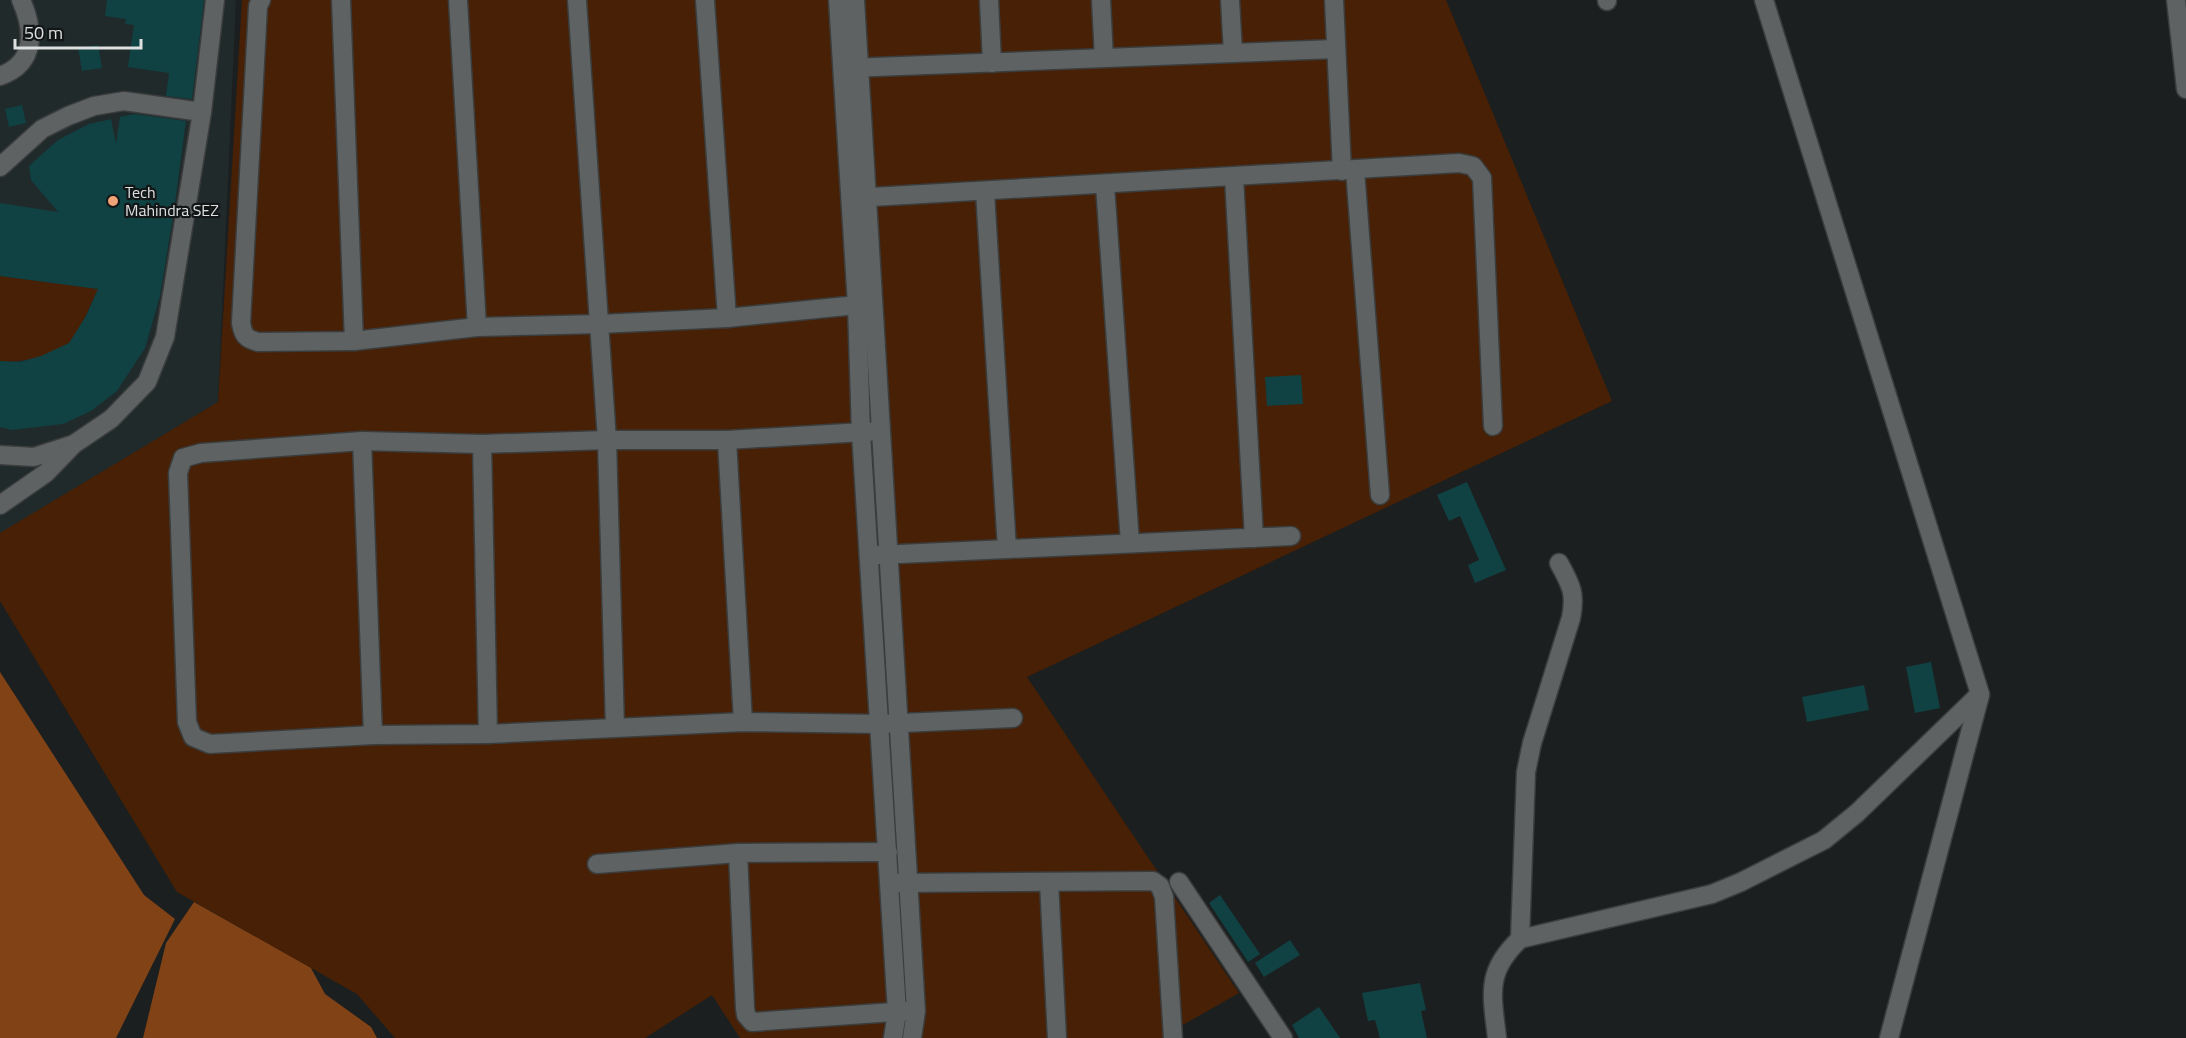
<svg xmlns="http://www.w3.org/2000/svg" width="2186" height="1038" viewBox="0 0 2186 1038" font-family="'Titillium Web',sans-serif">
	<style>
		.built { fill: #202a2b }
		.green { fill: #472005 }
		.water { fill: #814216 }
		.building { fill: #104143 }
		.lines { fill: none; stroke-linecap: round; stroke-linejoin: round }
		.minor-casing { stroke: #3b3d3d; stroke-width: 21 }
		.minor { stroke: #5f6262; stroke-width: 18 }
		.poi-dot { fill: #efa376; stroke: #131616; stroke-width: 2 }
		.labels { text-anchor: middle; stroke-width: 4.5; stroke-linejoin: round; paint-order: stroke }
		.poi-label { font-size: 16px; fill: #dee0e0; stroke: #131616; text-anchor: start }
	</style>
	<rect width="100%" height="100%" fill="#1c1f1f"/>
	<polygon class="built" points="0,0 236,0 218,402 0,534"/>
	<g class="green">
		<polygon points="242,0 1446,0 1612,401 1027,677 1239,993 1174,1030 1175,1038 740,1038 712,995 645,1038 395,1038 357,994 177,892 0,601 0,533 218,402"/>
		<path d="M0 276 98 289C91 303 79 335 68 344 49 357 23 362 0 362Z"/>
	</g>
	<g class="water">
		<polygon points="0,672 144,895 175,919 116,1038 0,1038"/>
		<polygon points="194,902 311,968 325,994 371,1027 377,1038 143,1038 166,943"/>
	</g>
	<g class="building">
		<polygon points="107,0 204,0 192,99 166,96 169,73 128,67 134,25 125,24 126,19 105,16"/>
		<polygon points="98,45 102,68 82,71 78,48"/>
		<polygon points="22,105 26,123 9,127 5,109"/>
		<polygon points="134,114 186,121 174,210 160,296 145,348 117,391 91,411 63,424 12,430 0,427 0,361 20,362 41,356 69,343 86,316 98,289 0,276 0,203 58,212 31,180 29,166 58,140 89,124 111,119 116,144 120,117"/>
		<polygon points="1301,375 1303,404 1267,406 1265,377"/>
		<polygon points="1467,482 1506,570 1475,583 1468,565 1479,560 1460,516 1449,521 1437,495"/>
		<polygon points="1931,662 1940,708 1915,713 1906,667"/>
		<polygon points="1864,685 1869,710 1807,722 1802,697"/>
		<polygon points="1220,895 1260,954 1248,962 1209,903"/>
		<polygon points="1290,940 1300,955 1264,977 1255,963"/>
		<polygon points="1420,983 1426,1010 1421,1011 1427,1038 1380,1038 1375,1020 1368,1021 1362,993"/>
		<polygon points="1319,1007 1340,1038 1299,1038 1292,1025"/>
	</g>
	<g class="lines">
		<g class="minor-casing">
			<g id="minor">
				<path d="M261 0 258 6 241 323C243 335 246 339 258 342L354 341 477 327 599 324 727 318 857 305 866 309"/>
				<polyline points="341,0 354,341"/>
				<polyline points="458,0 477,327"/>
				<polyline points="577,0 607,440 615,728"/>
				<polyline points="705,0 727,318"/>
				<polyline points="838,0 857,305 861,433 897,1012 893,1038"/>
				<polyline points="855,0 916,1011 912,1038"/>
				<polyline points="989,0 992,63"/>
				<polyline points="1101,0 1104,58"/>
				<polyline points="1230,0 1233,53"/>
				<polyline points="1334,0 1342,171"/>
				<polyline points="1607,0 1607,1"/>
				<polyline points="2176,0 2186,89"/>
				<polyline points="849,68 1336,49"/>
				<path d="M0 76C37 63 34 29 21 0"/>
				<polyline points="0,167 42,129 68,116 94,106 124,101 202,112"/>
				<polyline points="1355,170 1380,495"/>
				<polyline points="1234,177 1254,538"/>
				<polyline points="1105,185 1130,543"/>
				<polyline points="985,192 1007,549"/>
				<polyline points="854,198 1459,163 1473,166 1482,178 1493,426"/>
				<polyline points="880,431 727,440 607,440 482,444 362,441 201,453 183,458 178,473 187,722 193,737 210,744 373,735 488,734 743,722 880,724 1013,718"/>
				<polyline points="727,440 743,722"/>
				<polyline points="362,441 373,735"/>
				<polyline points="482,444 488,734"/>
				<polyline points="0,455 34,457 74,444 111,419 147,382 165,337 202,112 215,0"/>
				<polyline points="0,505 46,473 73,445"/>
				<polyline points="878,555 1291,536"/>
				<polyline points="738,853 745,1008 746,1015 752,1022 908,1011"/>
				<polyline points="597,864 738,853 888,852"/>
				<polyline points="1049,882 1057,1038"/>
				<polyline points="1179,882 1283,1038"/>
				<polyline points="897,883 1153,881 1160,886 1164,897 1173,1038"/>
				<path d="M1520 939 1526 772 1532 743 1571 618C1576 593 1571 585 1559 563"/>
				<path d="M1497 1038C1492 994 1485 972 1520 939L1712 894 1741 882 1824 840 1857 813 1980 694 1764 0"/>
				<polyline points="1889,1038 1980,695"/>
			</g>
		</g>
		<use href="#minor" class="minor"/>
	</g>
	<circle class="poi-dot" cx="113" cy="201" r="6"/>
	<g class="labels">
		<g class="poi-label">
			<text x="125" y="198">Tech<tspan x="125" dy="18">Mahindra SEZ</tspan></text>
		</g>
	</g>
	<path d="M15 39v9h126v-9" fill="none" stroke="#dee0e0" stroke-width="3"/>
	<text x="24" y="39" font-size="18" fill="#dee0e0" stroke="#131616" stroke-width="4.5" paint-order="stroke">50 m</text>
</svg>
